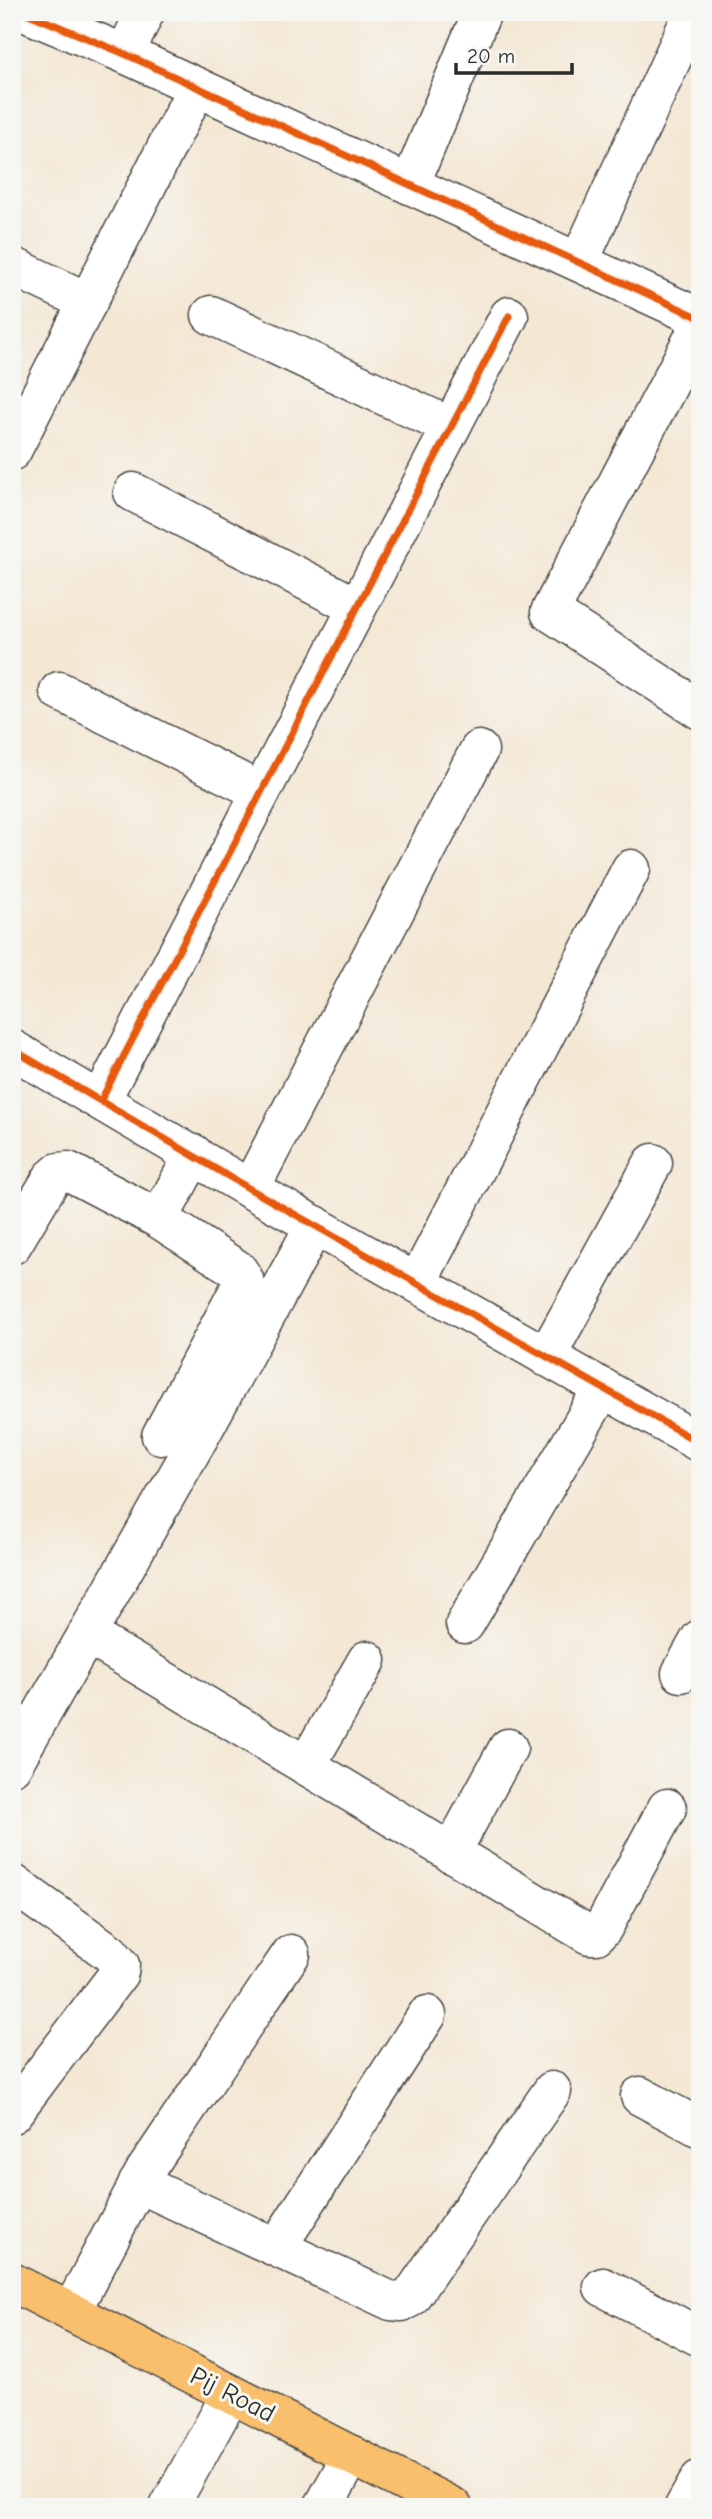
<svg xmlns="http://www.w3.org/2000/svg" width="712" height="2519" viewBox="0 0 712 2519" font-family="'Comic Neue',sans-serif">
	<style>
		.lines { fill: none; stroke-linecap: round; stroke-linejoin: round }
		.street-casing { stroke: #494744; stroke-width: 41 }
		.primary-casing { stroke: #494744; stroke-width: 41 }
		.street { stroke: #fff; stroke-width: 38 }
		.primary { stroke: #f9bf6c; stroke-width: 38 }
		.cycleway-casing { stroke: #f6f6f2; stroke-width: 11 }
		.cycleway { stroke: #e8590c; stroke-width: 7 }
		.labels { text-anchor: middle; stroke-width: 6; stroke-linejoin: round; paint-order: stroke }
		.street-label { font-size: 26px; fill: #2b2b2b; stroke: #f6f6f2 }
	</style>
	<rect width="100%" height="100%" fill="#f6f6f2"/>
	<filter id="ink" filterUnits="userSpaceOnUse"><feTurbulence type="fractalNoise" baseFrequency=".0143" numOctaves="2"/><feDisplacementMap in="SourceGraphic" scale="14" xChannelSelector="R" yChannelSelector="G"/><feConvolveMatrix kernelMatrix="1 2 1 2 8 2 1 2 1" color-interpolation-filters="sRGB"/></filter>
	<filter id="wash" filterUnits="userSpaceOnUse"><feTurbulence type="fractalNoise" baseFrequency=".00686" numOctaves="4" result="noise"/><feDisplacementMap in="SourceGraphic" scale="28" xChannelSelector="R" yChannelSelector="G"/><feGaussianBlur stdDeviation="1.57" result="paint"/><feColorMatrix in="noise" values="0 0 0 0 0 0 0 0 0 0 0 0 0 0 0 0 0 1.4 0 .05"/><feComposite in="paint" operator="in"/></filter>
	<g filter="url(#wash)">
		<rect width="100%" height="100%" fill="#f4e7d4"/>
	</g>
	<g filter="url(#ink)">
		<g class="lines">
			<g class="street-casing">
				<g id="street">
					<polyline points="24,12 125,54 700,318"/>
					<polyline points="125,54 145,12"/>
					<polyline points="410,185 482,12"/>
					<polyline points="579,262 693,13"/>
					<polyline points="12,266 88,302"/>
					<polyline points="211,315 451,427"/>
					<polyline points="700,325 550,612 700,710"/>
					<polyline points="12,451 197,87"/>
					<polyline points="133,492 357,607"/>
					<polyline points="59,691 261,792"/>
					<polyline points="12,1049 250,1189 700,1443"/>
					<polyline points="101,1100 509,316"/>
					<polyline points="250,1189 479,750"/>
					<polyline points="159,1219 194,1154"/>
					<polyline points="12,1245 52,1178 59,1172 68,1171 159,1219 238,1270 244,1279 240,1288 161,1436"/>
					<polyline points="417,1283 631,869"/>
					<polyline points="546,1357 653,1163"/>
					<polyline points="465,1624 603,1388"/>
					<polyline points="88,1635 589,1935 596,1935 603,1928 667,1808"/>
					<polyline points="681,1673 700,1639"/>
					<polyline points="12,1766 201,1434 315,1225"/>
					<polyline points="306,1766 367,1660"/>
					<polyline points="451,1853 508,1748"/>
					<polyline points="12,1883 110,1953 120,1965 119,1973 12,2114"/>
					<polyline points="640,2096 700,2128"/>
					<polyline points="138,2183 391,2301 402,2302 410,2298 552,2091"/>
					<polyline points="277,2247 427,2015"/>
					<polyline points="603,2287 700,2337"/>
					<polyline points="71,2312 145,2171 291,1954"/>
					<polyline points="169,2507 231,2394"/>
					<polyline points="323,2507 352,2455"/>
					<polyline points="684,2507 700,2479"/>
				</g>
			</g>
			<g class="primary-casing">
				<polyline id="primary" points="12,2282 453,2507"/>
			</g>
			<use href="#street" class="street"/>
			<use href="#primary" class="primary"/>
			<g class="cycleway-casing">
				<g id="cycleway">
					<polyline points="24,12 125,54 700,318"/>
					<polyline points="12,1049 250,1189 700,1443"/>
					<polyline points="101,1100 509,316"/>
				</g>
			</g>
			<use href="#cycleway" class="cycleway"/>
		</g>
	</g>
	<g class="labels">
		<g class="street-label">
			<text transform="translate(233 2394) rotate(27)" y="9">Pij Road</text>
		</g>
	</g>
	<rect width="712" height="2519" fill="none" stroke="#f6f6f2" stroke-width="42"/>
	<path d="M456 63v10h116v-10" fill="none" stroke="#2b2b2b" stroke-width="3.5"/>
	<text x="467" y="63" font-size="21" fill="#2b2b2b" stroke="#f6f6f2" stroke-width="5" paint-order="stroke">20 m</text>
</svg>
